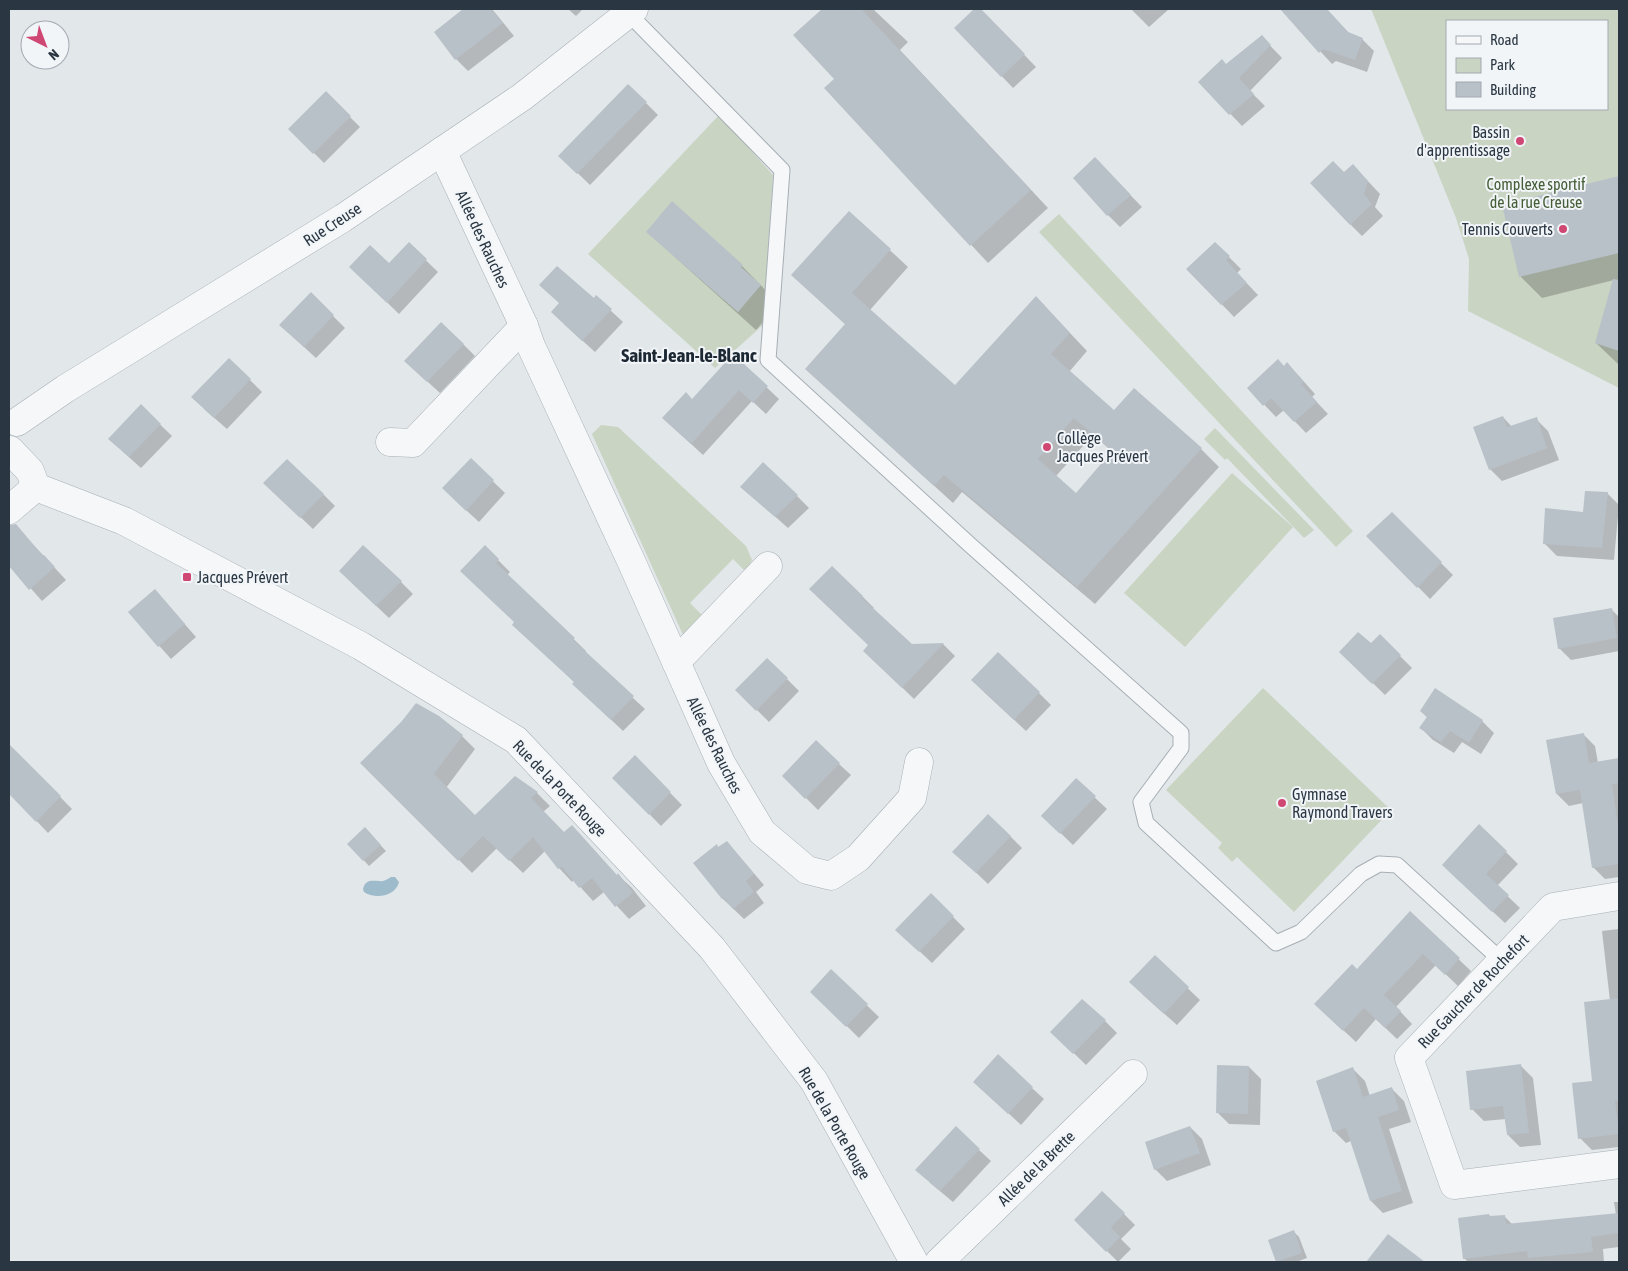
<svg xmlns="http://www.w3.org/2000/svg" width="1628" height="1271" viewBox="0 0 1628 1271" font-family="'Asap Condensed',sans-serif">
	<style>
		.green { fill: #cad4c3; fill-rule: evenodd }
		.water { fill: #9dbbca }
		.shadow { fill: #0003; fill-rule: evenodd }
		.building { fill: #b9c1c8; fill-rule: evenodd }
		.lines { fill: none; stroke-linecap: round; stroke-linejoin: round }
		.service-casing { stroke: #a7afb5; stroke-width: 17 }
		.minor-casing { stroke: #a7afb5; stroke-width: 29 }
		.tertiary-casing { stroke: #a7afb5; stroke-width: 29 }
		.service { stroke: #f5f7f9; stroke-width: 15 }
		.minor { stroke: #f5f7f9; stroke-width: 28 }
		.tertiary { stroke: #f5f7f9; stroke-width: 28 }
		.poi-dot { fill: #cf4873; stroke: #f2f5f8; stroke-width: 2 }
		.labels { text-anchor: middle; stroke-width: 4; stroke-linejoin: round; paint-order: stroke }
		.poi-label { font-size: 16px; fill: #2a3743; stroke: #f2f5f8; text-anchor: start }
		.park-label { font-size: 16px; fill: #455e37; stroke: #f2f5f8 }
		.street-label { font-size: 16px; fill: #2a3743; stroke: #f2f5f8 }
		.quarter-label { font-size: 19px; font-weight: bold; fill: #1c2833; stroke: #f2f5f8 }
	</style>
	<rect width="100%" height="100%" fill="#e2e7ea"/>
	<g class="green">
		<path d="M1371 9H1619V388L1468 311 1469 259 1456 218ZM1447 21H1607V109H1447Z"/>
		<polygon points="719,115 773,175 763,325 715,368 588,254"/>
		<polygon points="1059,214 1353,531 1336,547 1039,232"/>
		<polygon points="601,425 618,427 746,546 752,560 746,572 733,559 690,603 703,616 684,637 592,434"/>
		<polygon points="1215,428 1314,530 1304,538 1227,458 1225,460 1204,439"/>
		<polygon points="1232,473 1293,527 1185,647 1124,593"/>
		<polygon points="1263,688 1391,810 1294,912 1237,857 1232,862 1218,848 1222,843 1166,790"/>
	</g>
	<path class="water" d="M391 877H395L399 882C396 896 375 900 364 892L363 889C366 879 371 881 380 881 384 882 387 879 391 877Z"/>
	<g class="shadow">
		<polygon points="465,9 492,9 514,36 468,71 456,59 435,32"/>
		<polygon points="568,9 583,9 576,16"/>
		<polygon points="824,9 873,9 908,42 900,50 1048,208 988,263 826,88 836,79 795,35"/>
		<polygon points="975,9 980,9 1036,67 1013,88 956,28"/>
		<polygon points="1131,9 1169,9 1149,27"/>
		<polygon points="1294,9 1326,9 1350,34 1362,39 1374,51 1367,72 1336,61 1332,64 1287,15"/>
		<polygon points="1262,37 1282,58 1250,91 1265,106 1242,126 1200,82 1226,65"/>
		<polygon points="628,85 658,115 590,185 560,156"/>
		<polygon points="326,93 360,127 324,163 290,129"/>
		<polygon points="1107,171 1142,207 1120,227 1108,215"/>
		<polygon points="1344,173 1365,178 1380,194 1375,207 1383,216 1362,236 1350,224"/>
		<polygon points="1619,177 1619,365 1596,343 1614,280 1542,298 1521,277 1503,206"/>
		<polygon points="672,203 742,266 779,304 756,330 666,249 648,231"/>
		<path d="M849 212 908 267 870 310 955 387 1053 315 1087 351 1069 372 1114 412 1201 449 1219 467 1095 604 962 492 953 503 806 369 846 325 792 275ZM1093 435 1113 452 1076 494 1056 476Z"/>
		<polygon points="1215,243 1241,269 1237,273 1258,295 1234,317 1188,269"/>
		<polygon points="409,244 438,272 399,314 362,278 389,264"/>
		<polygon points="311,294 345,328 316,358 293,337"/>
		<polygon points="596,297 623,322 595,352 564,324"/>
		<polygon points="463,344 475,356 440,393 418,373"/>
		<polygon points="733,356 779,399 766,414 752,401 703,455 676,430 692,400"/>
		<polygon points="229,359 262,392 227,429 204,409"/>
		<polygon points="1284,367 1299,376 1315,394 1312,397 1328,414 1306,433 1284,410 1276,417 1248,388"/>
		<polygon points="141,406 172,436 141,468 122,451"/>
		<polygon points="1503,417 1512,427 1536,419 1548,431 1559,460 1502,481 1490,469"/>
		<polygon points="471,460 505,493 479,522 455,500"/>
		<polygon points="1607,493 1619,505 1614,560 1557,556 1545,544"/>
		<polygon points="323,494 335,506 313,529 277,495"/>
		<polygon points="797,496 809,508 788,528 754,498"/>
		<polygon points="1392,514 1453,575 1430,599 1368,536"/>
		<polygon points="15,525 66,580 42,601 9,564 9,529"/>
		<polygon points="485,547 510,572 507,575 586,651 584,653 645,709 623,731 586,696 575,683 516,623"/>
		<polygon points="401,582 413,594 389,618 352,583"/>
		<polygon points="155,590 196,637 171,659 129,612"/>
		<polygon points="862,596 874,608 873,609 912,646 943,644 955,656 914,699 876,662 869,645 823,601"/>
		<polygon points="1611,609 1619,617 1619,651 1571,660 1559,648"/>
		<polygon points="1380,636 1412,668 1385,695 1341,652 1371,645"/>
		<polygon points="787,679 799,691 769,722 737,690"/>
		<polygon points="984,692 1039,693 1051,705 1026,731"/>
		<polygon points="1421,711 1482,721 1494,733 1481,754 1462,742 1454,753 1433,740 1421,728 1428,718"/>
		<polygon points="1583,734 1595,746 1598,763 1619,760 1619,877 1605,879 1593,867 1583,803 1569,806 1557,794 1548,741"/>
		<polygon points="462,736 475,749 446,788 475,816 515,777 537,793 550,806 543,812 564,834 617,876 618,875 632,888 646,906 629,919 604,892 593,901 574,880 572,882 559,868 545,851 523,873 497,848 472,873 362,763"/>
		<polygon points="20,756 72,809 48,833 9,792 9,767"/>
		<polygon points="635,757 682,805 661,826 614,778"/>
		<polygon points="839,764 851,775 818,810 784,776"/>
		<polygon points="1076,780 1107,809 1073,845 1042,815"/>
		<polygon points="365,829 386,851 369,866 349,844"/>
		<polygon points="1010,836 1022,848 988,884 966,863"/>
		<polygon points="727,842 764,885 756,892 764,903 744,919 723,899 695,863"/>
		<polygon points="1506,852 1518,864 1497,886 1520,908 1505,923 1455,877"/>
		<polygon points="931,895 965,929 932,963 897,930"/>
		<polygon points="1410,913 1471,971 1458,986 1436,965 1396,1007 1412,1024 1397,1039 1376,1019 1356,1042 1328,1016 1357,971"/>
		<polygon points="1619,929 1619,1147 1592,1150 1580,1138 1594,1082 1610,1001 1602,931"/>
		<polygon points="1155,957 1200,1000 1177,1025 1142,994"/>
		<polygon points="831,971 879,1017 859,1038 812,992"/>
		<polygon points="1105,1021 1117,1033 1086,1065 1052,1032"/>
		<polygon points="1521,1066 1533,1078 1541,1145 1520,1147 1508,1135 1506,1119 1484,1121 1472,1109"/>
		<polygon points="1249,1067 1261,1079 1260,1125 1229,1124 1217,1112"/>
		<polygon points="1353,1069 1365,1081 1370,1096 1392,1089 1404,1101 1411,1122 1389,1129 1413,1203 1383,1213 1371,1201 1351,1141 1346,1143 1334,1131"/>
		<polygon points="1032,1088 1044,1099 1021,1125 987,1093"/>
		<polygon points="1190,1127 1202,1139 1211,1165 1167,1181 1155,1169"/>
		<polygon points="979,1150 991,1161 953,1202 929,1182"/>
		<polygon points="1102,1192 1135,1225 1121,1239 1131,1249 1118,1262 1076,1220"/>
		<polygon points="1614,1202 1619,1202 1619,1247 1603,1249 1604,1262 1468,1262 1464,1258 1489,1215 1491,1217 1504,1216 1513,1225 1616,1215"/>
		<polygon points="1294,1232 1299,1237 1307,1258 1296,1262 1278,1262 1277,1261"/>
		<polygon points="1388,1236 1414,1255 1421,1262 1368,1262"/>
	</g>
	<g class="building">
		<polygon points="463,9 491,9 503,23 455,60 434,32"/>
		<polygon points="822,9 861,9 1031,190 970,246 824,88 834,79 793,35"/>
		<polygon points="974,9 981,9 1025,54 1001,77 954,28"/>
		<polygon points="1280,9 1327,9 1348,32 1363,38 1355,60 1323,49 1319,53"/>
		<polygon points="1262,35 1271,45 1239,78 1254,94 1229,115 1198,82 1222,59 1226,64"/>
		<polygon points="628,84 647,102 577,174 558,156"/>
		<polygon points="326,91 351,116 313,154 288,129"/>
		<polygon points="1095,157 1131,195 1107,216 1073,178"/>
		<polygon points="1333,161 1344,172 1353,164 1368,181 1364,194 1372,204 1350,225 1310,183"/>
		<polygon points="1619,176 1619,253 1519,277 1502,205"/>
		<polygon points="672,201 743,265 741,267 761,285 738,312 646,232"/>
		<path d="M849 211 891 249 852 293 955 385 1036 296 1070 333 1051 354 1114 410 1134 388 1202 448 1077 587 944 475 934 486 805 369 845 324 791 275ZM1074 418 1112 451 1076 493 1038 459Z"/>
		<polygon points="409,242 427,259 387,303 349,267 370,245 389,263"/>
		<polygon points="1215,242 1230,256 1226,260 1247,283 1221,305 1186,269"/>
		<polygon points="557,266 594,298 596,295 612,309 582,341 551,312 559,303 539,285"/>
		<polygon points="1613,279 1619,280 1619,351 1595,343"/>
		<polygon points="311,292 334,315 304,347 279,325"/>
		<polygon points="441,322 464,344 427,382 404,361"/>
		<polygon points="733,354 768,386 753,403 739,390 691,444 662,418 686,392 692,399"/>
		<polygon points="229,358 251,379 214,418 191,397"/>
		<polygon points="1278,359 1284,366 1287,362 1304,382 1301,384 1317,402 1294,422 1271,398 1263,406 1247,388"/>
		<polygon points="141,404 161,424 129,457 108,439"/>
		<polygon points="1503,416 1507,427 1537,417 1547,448 1489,470 1473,427"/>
		<polygon points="471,458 494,480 466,511 442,488"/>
		<polygon points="287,459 324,494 300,518 263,483"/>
		<polygon points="763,462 798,495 775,517 740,487"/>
		<polygon points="1585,491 1608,492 1602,548 1543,544 1545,508 1583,512"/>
		<polygon points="1392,512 1442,562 1417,588 1366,536"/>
		<polygon points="16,524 42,555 44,555 55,567 29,590 9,566 9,525"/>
		<polygon points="363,545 402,581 376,606 339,571"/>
		<polygon points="485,545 499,559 496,563 575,638 573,640 634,696 611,720 572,684 574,682 512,625 514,622 460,571"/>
		<polygon points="832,566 863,596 861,597 912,644 944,643 902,688 863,651 868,645 809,589"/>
		<polygon points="155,589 185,624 158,647 128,612"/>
		<polygon points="1612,608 1617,638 1558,649 1553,618"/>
		<polygon points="1358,632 1371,643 1380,634 1401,655 1372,684 1339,652"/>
		<polygon points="998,652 1040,692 1014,720 971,680"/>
		<polygon points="767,658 788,678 756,711 735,690"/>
		<polygon points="1435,688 1483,720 1469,743 1450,731 1441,742 1419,728 1427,717 1420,711"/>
		<polygon points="416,703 439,716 463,735 434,774 475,815 515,776 538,792 531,798 564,832 572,825 617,875 618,873 633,893 615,907 592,878 579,888 562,867 558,869 533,837 509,861 483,836 458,861 360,763 402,721"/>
		<polygon points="1584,733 1589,763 1619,758 1619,783 1612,784 1619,833 1619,864 1592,868 1580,790 1556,794 1546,740"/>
		<polygon points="816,740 840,763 805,799 782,776"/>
		<polygon points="9,744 61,796 36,822 9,794"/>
		<polygon points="635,755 671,792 649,815 612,778"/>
		<polygon points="1076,778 1096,796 1060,834 1041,816"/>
		<polygon points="988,814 1011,836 976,873 952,852"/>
		<polygon points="1479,824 1507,851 1486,874 1509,895 1492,912 1442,865"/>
		<polygon points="365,827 381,845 363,861 347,844"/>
		<polygon points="727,841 754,874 746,881 754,892 733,909 724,898 722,899 693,863 717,844 718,847"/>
		<polygon points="931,893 954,916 919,952 895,930"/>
		<polygon points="1410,911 1460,958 1445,975 1423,954 1384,995 1401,1011 1385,1028 1364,1008 1343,1031 1314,1004 1352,964 1357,969"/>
		<polygon points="1155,955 1189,987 1164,1014 1129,982"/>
		<polygon points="831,969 868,1004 846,1027 810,992"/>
		<polygon points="1619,998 1619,1101 1615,1101 1619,1134 1578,1139 1572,1083 1592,1081 1584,1002"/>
		<polygon points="1082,999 1106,1020 1073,1054 1050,1032"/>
		<polygon points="998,1054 1033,1087 1008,1114 973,1082"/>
		<polygon points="1521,1064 1529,1133 1507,1135 1503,1106 1470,1110 1466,1071"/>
		<polygon points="1217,1065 1249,1066 1248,1114 1216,1113"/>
		<polygon points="1353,1067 1363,1097 1392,1087 1399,1110 1378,1117 1402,1191 1370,1201 1346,1128 1333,1132 1316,1081"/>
		<polygon points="956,1126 980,1149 940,1191 915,1170"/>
		<polygon points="1190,1126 1200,1153 1154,1170 1145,1142"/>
		<polygon points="1102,1191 1125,1213 1111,1227 1120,1237 1106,1252 1074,1220"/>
		<polygon points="1619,1213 1619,1233 1591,1237 1593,1252 1528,1258 1527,1251 1463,1259 1458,1218 1489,1214 1489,1216 1505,1215 1506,1224"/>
		<polygon points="1294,1230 1302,1253 1276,1262 1268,1240"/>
		<polygon points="1388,1234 1425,1262 1366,1262"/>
	</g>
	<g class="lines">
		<g class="service-casing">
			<polyline id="service" points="628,13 782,170 768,360 969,544 1181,733 1181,748 1141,802 1146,823 1276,943 1301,932 1361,874 1379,864 1397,865 1502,961"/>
		</g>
		<g class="minor-casing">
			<g id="minor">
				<polyline points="442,151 524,326 531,346 632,563 721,763 762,832 807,870 831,876 858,858 912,798 919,762"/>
				<polyline points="390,442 413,443 524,326"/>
				<polyline points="9,510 36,487"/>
				<polyline points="676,662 768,566"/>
				<polyline points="1619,896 1553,907 1409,1058 1454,1185 1619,1164"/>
				<polyline points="939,1262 1133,1074"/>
			</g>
		</g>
		<g class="tertiary-casing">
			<g id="tertiary">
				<polyline points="17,422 65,389 343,218 522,97 634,9"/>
				<polyline points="10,450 30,471 36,487 124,521 361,646 516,740 712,948 814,1081 914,1262"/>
			</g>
		</g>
		<use href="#service" class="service"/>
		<use href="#minor" class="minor"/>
		<use href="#tertiary" class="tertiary"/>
	</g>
	<g class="poi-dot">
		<circle cx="1520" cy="141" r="5"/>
		<circle cx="1563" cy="229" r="5"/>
		<circle cx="1047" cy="447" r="5"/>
		<rect x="182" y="572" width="10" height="10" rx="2.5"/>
		<circle cx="1282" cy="803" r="5"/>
	</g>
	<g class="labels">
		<g class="poi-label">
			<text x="1510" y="138" text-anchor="end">Bassin<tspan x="1510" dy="18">d'apprentissage</tspan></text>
			<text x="1553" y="235" text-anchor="end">Tennis Couverts</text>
			<text x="1057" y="444">Collège<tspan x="1057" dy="18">Jacques Prévert</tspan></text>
			<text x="197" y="583">Jacques Prévert</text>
			<text x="1292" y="800">Gymnase<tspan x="1292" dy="18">Raymond Travers</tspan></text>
		</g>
		<g class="park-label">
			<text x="1536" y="190">Complexe sportif<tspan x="1536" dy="18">de la rue Creuse</tspan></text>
		</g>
		<g class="street-label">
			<text transform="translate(332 224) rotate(-33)" y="6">Rue Creuse</text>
			<text transform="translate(483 239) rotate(65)" y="6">Allée des Rauches</text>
			<text transform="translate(715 745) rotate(64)" y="6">Allée des Rauches</text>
			<text transform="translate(560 788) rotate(46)" y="6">Rue de la Porte Rouge</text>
			<text transform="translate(1473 991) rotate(-46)" y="6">Rue Gaucher de Rochefort</text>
			<text transform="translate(835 1123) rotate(60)" y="6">Rue de la Porte Rouge</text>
			<text transform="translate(1036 1168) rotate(-44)" y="6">Allée de la Brette</text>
		</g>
		<g class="quarter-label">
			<text x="689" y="362">Saint-Jean-le-Blanc</text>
		</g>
	</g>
	<rect width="1628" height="1271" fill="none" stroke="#2a3743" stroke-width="20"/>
	<rect x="1446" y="20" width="162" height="90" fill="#f2f5f8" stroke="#a2a9b0"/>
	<rect x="1456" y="36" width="25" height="8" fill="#f5f7f9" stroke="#a2a9b0"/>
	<text x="1490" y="45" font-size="15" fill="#2a3743">Road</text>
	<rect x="1456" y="58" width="25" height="15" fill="#cad4c3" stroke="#a2a9b0"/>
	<text x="1490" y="70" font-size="15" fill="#2a3743">Park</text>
	<rect x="1456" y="82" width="25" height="15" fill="#b9c1c8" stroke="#a2a9b0"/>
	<text x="1490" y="95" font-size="15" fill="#2a3743">Building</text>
	<g transform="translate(45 45) rotate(138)"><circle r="24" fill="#f2f5f8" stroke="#a2a9b0"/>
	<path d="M0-4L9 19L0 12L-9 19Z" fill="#cf4873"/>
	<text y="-8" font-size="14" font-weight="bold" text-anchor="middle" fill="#2a3743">N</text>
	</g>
</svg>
